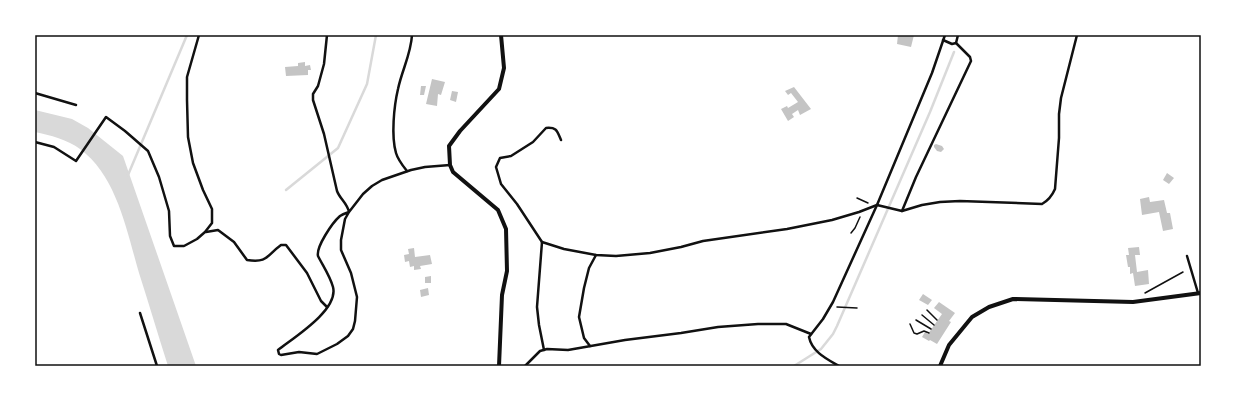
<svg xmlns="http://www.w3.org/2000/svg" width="1236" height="401" viewBox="0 0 1236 401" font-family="Karla,sans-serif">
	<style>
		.water { fill: #d9d9d9 }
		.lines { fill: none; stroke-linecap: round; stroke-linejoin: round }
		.stream { stroke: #d9d9d9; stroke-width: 2.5 }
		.building { fill: #c4c4c4 }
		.path { stroke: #111; stroke-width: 1.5 }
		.service { stroke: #111; stroke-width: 2.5 }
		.minor { stroke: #111; stroke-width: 4 }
		.neatline { fill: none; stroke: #111; stroke-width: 1.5 }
	</style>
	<rect width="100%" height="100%" fill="#fff"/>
	<path class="water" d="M35 110 72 119 88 128 123 156 196 366H168C158 335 149 304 139 273 127 232 117 176 80 149 68 140 50 135 35 132Z"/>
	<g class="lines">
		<g class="stream">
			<polyline points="128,175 187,35"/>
			<polyline points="286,190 338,148 367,84 376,35"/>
			<polyline points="794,366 821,349 833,334 837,326 930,112 954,52"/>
		</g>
	</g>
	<g class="building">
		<polygon points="898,35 914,35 911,47 897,44"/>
		<polygon points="305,62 305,66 310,65 311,70 308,70 308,75 286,76 285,67 298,66 298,63"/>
		<polygon points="432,79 445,82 441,95 438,94 437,106 426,104"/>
		<polygon points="421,86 426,86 424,95 420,95"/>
		<polygon points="794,87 811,109 800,115 798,110 792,114 794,117 788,121 781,109 787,106 788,108 798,102 791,93 788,95 785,91"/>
		<polygon points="452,91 458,92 456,102 450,100"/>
		<polygon points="936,144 942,146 944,149 941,152 937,151 934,147 934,145"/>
		<polygon points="1167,173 1174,178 1169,184 1163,180"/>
		<polygon points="1149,197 1150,202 1164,200 1167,213 1170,213 1173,229 1163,231 1159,212 1142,215 1140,199"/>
		<polygon points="1139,247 1140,255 1135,255 1137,272 1148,270 1149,284 1135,286 1133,273 1130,274 1130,267 1128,267 1126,255 1129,255 1128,248"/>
		<polygon points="414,248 415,257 430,255 432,264 420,266 421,269 414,270 414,266 410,267 409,261 405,262 404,255 409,254 408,249"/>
		<polygon points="431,276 431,283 425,283 425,277"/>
		<polygon points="428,288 429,295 421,297 420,290"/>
		<polygon points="923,294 932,300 928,305 919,300"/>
		<polygon points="939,302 955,313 949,321 951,322 937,344 930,340 929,341 922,337 925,332 928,334 942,314 934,308"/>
	</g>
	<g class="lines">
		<g class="path">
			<polyline points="857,198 868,203"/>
			<polyline points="851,233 855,228 860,217"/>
			<polyline points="1145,293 1183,272"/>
			<polyline points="837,307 857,308"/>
			<polyline points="927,310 937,320"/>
			<polyline points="922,315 934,325"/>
			<polyline points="916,320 931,329"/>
			<polyline points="910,324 914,333 917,334 924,331 929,333"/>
		</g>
		<g class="service">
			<path d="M327 35 324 64 318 86 313 94V100L324 134 337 191C340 199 347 203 349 212 346 213 343 214 340 216 332 223 316 247 318 256 323 266 330 276 333 287 339 310 293 338 278 350L279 354 281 355 299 352 317 354 337 344 348 336 353 329 355 321 357 297 351 273 341 250V240L345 219 349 212 363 194 372 186 382 180 411 170 425 167 450 165"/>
			<polyline points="943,40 952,44 956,43 958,35"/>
			<polyline points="35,93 76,105"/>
			<path d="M561 140C557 131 557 127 546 128L533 142 511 156 500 158 496 167 501 184 517 204 542 242 564 249 596 255 616 256 650 253 681 247 703 241 787 229 832 220 859 212 877 205 902 211 922 205 940 202 960 201 1042 204C1049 200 1052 196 1055 189L1059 138V114L1061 98 1077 35"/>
			<polyline points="35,142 54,147 76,161 106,117 125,131 148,151 159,177 169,211 170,236 174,246 184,246 197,239 205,232 212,223 212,209 203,190 193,163 188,137 187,100 187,77 199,35"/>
			<path d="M407 171C403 166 398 160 396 153 391 136 394 106 398 89 402 70 411 54 412 35"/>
			<polyline points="902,211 916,177 971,61 970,57 956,43"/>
			<path d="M206 232 218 230 234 242 247 260C268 263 266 256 281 245H286L307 273 321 301 327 307"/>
			<polyline points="542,242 537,307 539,325 544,350"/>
			<polyline points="1187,256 1198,293"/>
			<polyline points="140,313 157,366"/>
			<polyline points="590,346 584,338 579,317 584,288 589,268 596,255"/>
			<polyline points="525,366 540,351 547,349 568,350 625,340 681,333 718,327 758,324 786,324 811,334"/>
			<path d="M839 366C827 359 812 352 809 337L823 319 833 302 877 205 932 73 945 35"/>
		</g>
		<g class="minor">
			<polyline points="499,366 502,295 507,271 506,229 498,210 453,172 450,165 449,146 460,131 499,89 504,68 501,35"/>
			<polyline points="940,366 949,345 972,317 989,307 1013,299 1133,302 1201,293"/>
		</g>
	</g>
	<rect width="1236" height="401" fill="none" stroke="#ffffff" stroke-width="72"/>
	<rect x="36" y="36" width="1164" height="329" class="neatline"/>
</svg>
